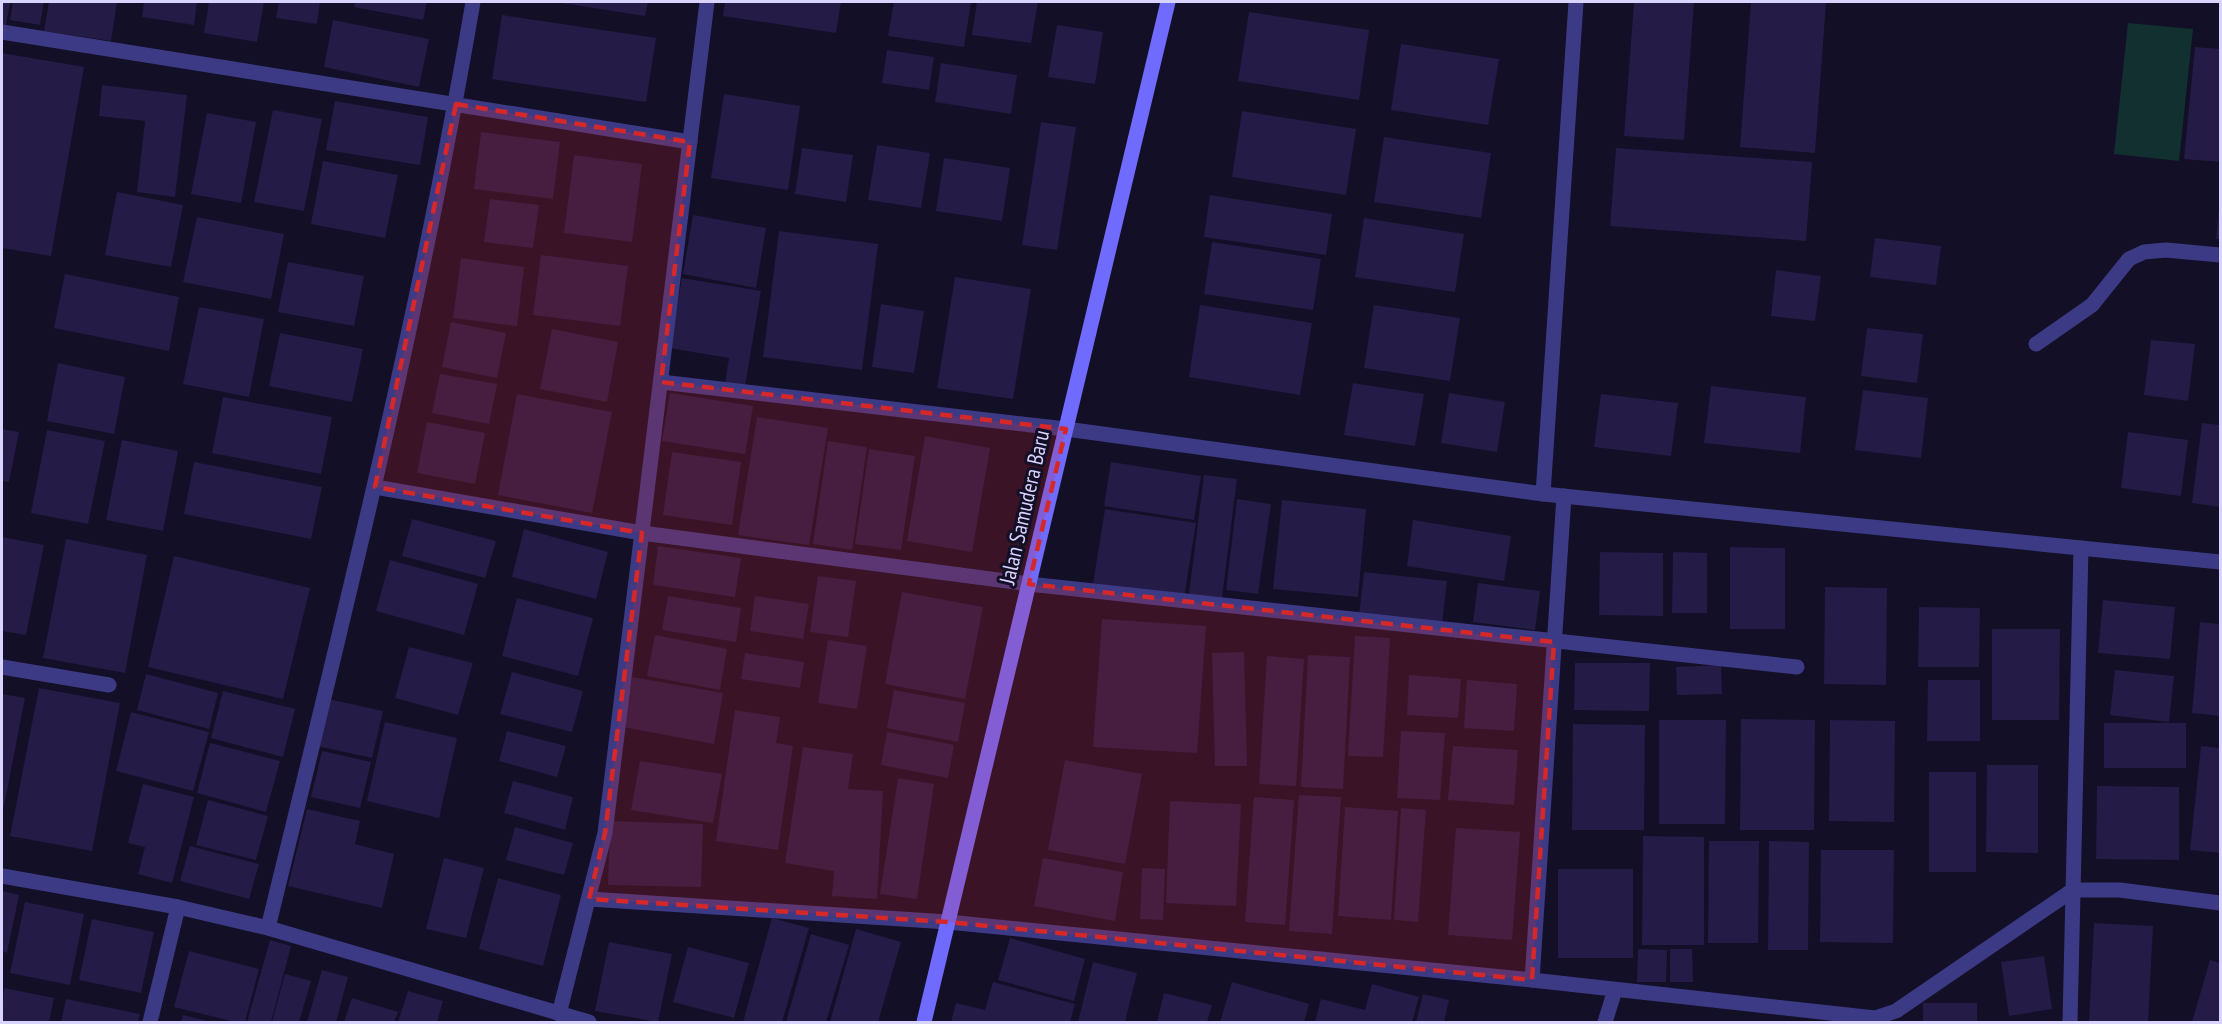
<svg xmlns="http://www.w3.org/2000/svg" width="2222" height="1024" viewBox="0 0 2222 1024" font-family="'PT Sans Narrow',sans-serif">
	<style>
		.green { fill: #12302f }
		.building { fill: #241b47 }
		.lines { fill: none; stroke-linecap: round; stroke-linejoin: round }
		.street { stroke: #3d3a85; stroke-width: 15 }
		.secondary { stroke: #6f6bff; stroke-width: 15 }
		.marked { fill: #d62828; fill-opacity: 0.2; stroke: #d62828; stroke-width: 4.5; stroke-dasharray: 12 8; stroke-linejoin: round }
		.labels { text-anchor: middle; stroke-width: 6; stroke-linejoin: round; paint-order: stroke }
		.street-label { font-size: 22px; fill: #d9d4ff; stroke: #130f26 }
	</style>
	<rect width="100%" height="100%" fill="#130f26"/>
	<polygon class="green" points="2128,23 2193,29 2179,161 2114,154"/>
	<g class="building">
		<polygon points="2,2 10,2 6,25 2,24"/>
		<polygon points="13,2 44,2 40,25 10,20"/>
		<polygon points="49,2 117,2 111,41 44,31"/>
		<polygon points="144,2 197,2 194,25 142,17"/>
		<polygon points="209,2 264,2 257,42 204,33"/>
		<polygon points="279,2 320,2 317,24 276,18"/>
		<polygon points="355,2 427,2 423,20 354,7"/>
		<polygon points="555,2 648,2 645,16"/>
		<polygon points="725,2 841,2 836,33 723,16"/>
		<polygon points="894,2 971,2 964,47 888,36"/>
		<polygon points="977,2 1038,2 1031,43 972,35"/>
		<polygon points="1634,2 1694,2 1684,140 1624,136"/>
		<polygon points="1751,2 1826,2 1815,153 1740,147"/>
		<polygon points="1249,12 1369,30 1359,100 1238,81"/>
		<polygon points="502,15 656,38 646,102 492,79"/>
		<polygon points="333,20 429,39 419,87 324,67"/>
		<polygon points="1057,25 1103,32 1095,84 1048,77"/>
		<polygon points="1401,44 1499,59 1488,125 1391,110"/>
		<polygon points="2195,47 2220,49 2220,162 2184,159"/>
		<polygon points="887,50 934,57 929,90 882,83"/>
		<polygon points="2,53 84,67 51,256 2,248"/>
		<polygon points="941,63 1017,75 1011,114 935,102"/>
		<polygon points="102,85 187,95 175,197 137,192 145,121 99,116"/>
		<polygon points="724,94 800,106 788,190 711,178"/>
		<polygon points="335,101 428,117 420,165 326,150"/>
		<polygon points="273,110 322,119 304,211 254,202"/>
		<polygon points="1242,111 1356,129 1346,195 1232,177"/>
		<polygon points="207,113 256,122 241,203 191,194"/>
		<polygon points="1041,122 1076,127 1057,250 1022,245"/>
		<polygon points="481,132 560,142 553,199 474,189"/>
		<polygon points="1384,137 1491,153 1481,218 1374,202"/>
		<polygon points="877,145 930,153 921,208 868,200"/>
		<polygon points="802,148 853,155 846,202 795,194"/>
		<polygon points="1616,148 1812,162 1806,241 1610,226"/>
		<polygon points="574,155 642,164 632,242 564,233"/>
		<polygon points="944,158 1010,168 1002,221 936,211"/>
		<polygon points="323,161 398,175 385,238 311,224"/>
		<polygon points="117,192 183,205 171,267 105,255"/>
		<polygon points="1210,195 1332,214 1326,255 1204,237"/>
		<polygon points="490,199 539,205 533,248 484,242"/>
		<polygon points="2219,208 2220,209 2220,239 2216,239"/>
		<polygon points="693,215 766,228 756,288 683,274"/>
		<polygon points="197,217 284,234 271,299 183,282"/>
		<polygon points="1364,218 1464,234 1455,292 1355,277"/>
		<polygon points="779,231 878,244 862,370 763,357"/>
		<polygon points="1875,238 1941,246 1936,285 1870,277"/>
		<polygon points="1212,242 1321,259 1313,310 1204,294"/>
		<polygon points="541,255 628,266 620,326 533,315"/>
		<polygon points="461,258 524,267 517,326 453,318"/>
		<polygon points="288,262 364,276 354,326 278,312"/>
		<polygon points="1776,270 1821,276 1815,321 1771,316"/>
		<polygon points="65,274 179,297 169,351 54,328"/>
		<polygon points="955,277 1031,289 1013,399 937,388"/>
		<polygon points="682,278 761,291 745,386 725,383 729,358 670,348"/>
		<polygon points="881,304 924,311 914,373 872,367"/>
		<polygon points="1200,305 1312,323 1300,395 1189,377"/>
		<polygon points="1374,305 1460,318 1450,381 1364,368"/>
		<polygon points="199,307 264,319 249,397 183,384"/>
		<polygon points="451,322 506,333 497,378 442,367"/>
		<polygon points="1867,328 1923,334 1917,383 1861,376"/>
		<polygon points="552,329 618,342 607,402 540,389"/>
		<polygon points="280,333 363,349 352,402 269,386"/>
		<polygon points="2151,340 2195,344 2188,401 2144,395"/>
		<polygon points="58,363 125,377 114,434 47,421"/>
		<polygon points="440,374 497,384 489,424 432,413"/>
		<polygon points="1353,383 1424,394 1415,446 1344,435"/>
		<polygon points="1711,386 1806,397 1800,453 1704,443"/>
		<polygon points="1863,390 1928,398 1921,458 1855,450"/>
		<polygon points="670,393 753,406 745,454 662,441"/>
		<polygon points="1449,393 1505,402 1497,452 1441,443"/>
		<polygon points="517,394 612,412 592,513 498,495"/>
		<polygon points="1601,394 1678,403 1671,456 1594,447"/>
		<polygon points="223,397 332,417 321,474 212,453"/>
		<polygon points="757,417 828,428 809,545 738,535"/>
		<polygon points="427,422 485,433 475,484 417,473"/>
		<polygon points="2202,423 2220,425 2220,507 2192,503"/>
		<polygon points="2,429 19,432 9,482 2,481"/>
		<polygon points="47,430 105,441 88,524 31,513"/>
		<polygon points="2128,432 2188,440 2181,496 2121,488"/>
		<polygon points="925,436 990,448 972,552 907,541"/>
		<polygon points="122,440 178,451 163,531 106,520"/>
		<polygon points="828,441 867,447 852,550 813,544"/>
		<polygon points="869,449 915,456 901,550 855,544"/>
		<polygon points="672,452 741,462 732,525 663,515"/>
		<polygon points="194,462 322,487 311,539 184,514"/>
		<polygon points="1111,462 1201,476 1194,520 1104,506"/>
		<polygon points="1204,475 1237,479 1222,598 1189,594"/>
		<polygon points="1237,499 1271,504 1258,594 1226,590"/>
		<polygon points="1282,500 1366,509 1358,597 1273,589"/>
		<polygon points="1105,509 1196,523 1184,598 1093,584"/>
		<polygon points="412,519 496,541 485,578 402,556"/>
		<polygon points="1413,520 1511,536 1504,581 1407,566"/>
		<polygon points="524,529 608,552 596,599 512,577"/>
		<polygon points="2,537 44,545 26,635 2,631"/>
		<polygon points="66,539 147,555 125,673 43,658"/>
		<polygon points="658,546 741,558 735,597 653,585"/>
		<polygon points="1730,547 1785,548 1785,629 1730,629"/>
		<polygon points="1600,552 1663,553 1663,616 1599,615"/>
		<polygon points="1673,552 1707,553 1707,613 1672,613"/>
		<polygon points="174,556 310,588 283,699 148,667"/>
		<polygon points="390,560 478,584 464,635 376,611"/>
		<polygon points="1364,572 1447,581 1442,624 1359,615"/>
		<polygon points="818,576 856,581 848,637 810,632"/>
		<polygon points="1478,583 1540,591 1535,630 1473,622"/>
		<polygon points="1825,587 1887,588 1886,685 1824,684"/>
		<polygon points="902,592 983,607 965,699 885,684"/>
		<polygon points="668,596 741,608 736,642 662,630"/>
		<polygon points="755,596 809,604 803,639 750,631"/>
		<polygon points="517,598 593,618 578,676 502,656"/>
		<polygon points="2103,600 2175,607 2170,659 2098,653"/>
		<polygon points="1919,607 1980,608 1979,667 1918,667"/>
		<polygon points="1102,619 1206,626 1197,753 1093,747"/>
		<polygon points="2200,622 2220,624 2220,716 2192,713"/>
		<polygon points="1992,629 2060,629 2059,720 1992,720"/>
		<polygon points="655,635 727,649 720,690 647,676"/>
		<polygon points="1355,636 1390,638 1383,757 1348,756"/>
		<polygon points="828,640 867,646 857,709 818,703"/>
		<polygon points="409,647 473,663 458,715 395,698"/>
		<polygon points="1244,652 1247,766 1215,766 1212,653"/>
		<polygon points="745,653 804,662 800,688 741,679"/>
		<polygon points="1308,655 1350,657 1343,789 1301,787"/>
		<polygon points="1267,656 1304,659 1296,786 1259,784"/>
		<polygon points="1575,663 1650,663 1649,711 1574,710"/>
		<polygon points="1721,665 1722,694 1677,695 1676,667"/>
		<polygon points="2115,670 2174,676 2169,722 2110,715"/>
		<polygon points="512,672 583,691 572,732 500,714"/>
		<polygon points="146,674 218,693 209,729 137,710"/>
		<polygon points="1409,675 1461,679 1458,718 1407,715"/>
		<polygon points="632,677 723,693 714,744 623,727"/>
		<polygon points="1467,680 1517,684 1514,731 1464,728"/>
		<polygon points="1928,680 1980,680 1980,741 1927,741"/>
		<polygon points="39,688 120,703 92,851 10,836"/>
		<polygon points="894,690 965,703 958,742 887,728"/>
		<polygon points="223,691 295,709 283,757 211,738"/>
		<polygon points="2,694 25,698 3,811 2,811"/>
		<polygon points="328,699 383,711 372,758 317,746"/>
		<polygon points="735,710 780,717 776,743 793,746 778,850 716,841"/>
		<polygon points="131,712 209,732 193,791 116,771"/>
		<polygon points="1741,719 1815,720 1814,830 1740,830"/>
		<polygon points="1659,720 1726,720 1725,824 1659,824"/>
		<polygon points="1830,720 1895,721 1894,822 1829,821"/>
		<polygon points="385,722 457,738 439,818 367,801"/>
		<rect x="2104" y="723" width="82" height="45"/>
		<polygon points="1573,724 1645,725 1644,830 1572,830"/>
		<polygon points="507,731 566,746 557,777 499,761"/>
		<polygon points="1401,731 1445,733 1440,800 1397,798"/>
		<polygon points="887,732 954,745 948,778 881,765"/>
		<polygon points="210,743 280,761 266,812 197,793"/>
		<polygon points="1453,746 1518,750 1514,805 1448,800"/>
		<polygon points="2201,746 2220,748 2220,853 2190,850"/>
		<polygon points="803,747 853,754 848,789 883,791 877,899 832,896 834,871 785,863"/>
		<polygon points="322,751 371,762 360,808 311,797"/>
		<polygon points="1065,760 1142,774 1125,864 1048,850"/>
		<polygon points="640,761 722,774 713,823 631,810"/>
		<polygon points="1987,765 2038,765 2038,853 1986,852"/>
		<rect x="1929" y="772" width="47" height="100"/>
		<polygon points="898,778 934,784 917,899 880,894"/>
		<polygon points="513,781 573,797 565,830 504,813"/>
		<polygon points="143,784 194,797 172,883 138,874 145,847 128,843"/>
		<polygon points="2097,786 2179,787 2179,860 2096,859"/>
		<polygon points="1299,795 1341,797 1332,934 1289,931"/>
		<polygon points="1254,797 1294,800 1285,925 1245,922"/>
		<polygon points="208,800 268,816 256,860 196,845"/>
		<polygon points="1170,801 1241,804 1236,906 1166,903"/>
		<polygon points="1345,807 1398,811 1391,920 1338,916"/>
		<polygon points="1401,808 1426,810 1418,922 1394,920"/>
		<polygon points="307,809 360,821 355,844 394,854 382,908 288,886"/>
		<polygon points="610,821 703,824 701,887 608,885"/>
		<polygon points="515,827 573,843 564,875 506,860"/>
		<polygon points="1456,828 1520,832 1512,940 1448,935"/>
		<polygon points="1643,836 1704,837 1704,945 1642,945"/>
		<polygon points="1709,841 1759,841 1758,943 1708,943"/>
		<polygon points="1769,841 1809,842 1808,950 1768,950"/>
		<polygon points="190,846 259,864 249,899 180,881"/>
		<polygon points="1821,850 1894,850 1893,943 1820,942"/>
		<polygon points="444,858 484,868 466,938 426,929"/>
		<polygon points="1043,858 1123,872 1115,921 1034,906"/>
		<polygon points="1142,868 1165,869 1163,920 1140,919"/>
		<rect x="1558" y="869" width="75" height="89"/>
		<polygon points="498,878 561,895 543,966 479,949"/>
		<polygon points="2,891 19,895 7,953 2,951"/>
		<polygon points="25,902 84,914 70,985 10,973"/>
		<polygon points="772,918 809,928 782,1022 743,1022"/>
		<polygon points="92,919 154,932 141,993 79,980"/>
		<polygon points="2094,923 2153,926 2148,1022 2089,1022"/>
		<polygon points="856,929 901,942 878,1022 830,1022"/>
		<polygon points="811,934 849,945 826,1022 786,1022"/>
		<polygon points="1010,938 1085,959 1074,1001 998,980"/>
		<polygon points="270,940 291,946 271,1022 247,1022"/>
		<polygon points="609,942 672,954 658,1022 595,1011"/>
		<polygon points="688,947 749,963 734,1018 673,1002"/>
		<polygon points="1638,949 1667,950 1666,982 1637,982"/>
		<polygon points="1670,949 1692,949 1693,982 1670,982"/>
		<polygon points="189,951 259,969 245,1022 235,1022 174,1007"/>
		<polygon points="2044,956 2052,1009 2009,1016 2001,962"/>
		<polygon points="2210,960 2220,963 2220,1022 2192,1022"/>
		<polygon points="1093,962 1137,973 1125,1022 1078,1022"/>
		<polygon points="322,970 348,977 336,1022 307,1022"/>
		<polygon points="285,974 311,981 299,1022 272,1022"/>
		<polygon points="993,982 1075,1004 1070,1022 951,1022 956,1003 985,1010"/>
		<polygon points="1232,982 1309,1004 1304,1022 1220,1022"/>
		<polygon points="1372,984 1419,997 1412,1022 1315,1022 1321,999 1365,1010"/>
		<polygon points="4,988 54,998 49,1022 2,1022"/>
		<polygon points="408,991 443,1001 437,1022 398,1022"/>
		<polygon points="1164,993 1212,1005 1207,1022 1157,1022"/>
		<polygon points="1423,994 1449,1000 1444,1022 1416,1022"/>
		<polygon points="352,998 398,1012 394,1022 344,1022"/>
		<polygon points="66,999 140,1014 138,1022 61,1022"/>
		<rect x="1923" y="1003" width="54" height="19"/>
		<polygon points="183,1015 211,1022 181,1022"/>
	</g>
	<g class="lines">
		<g class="street">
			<polyline points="2,32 690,142"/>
			<polyline points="2036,344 2092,305 2129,259 2144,252 2166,250 2220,255"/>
			<polyline points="661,382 1066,429 1543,494 2220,562"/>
			<polyline points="375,487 642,533 1029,584 1797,667"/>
			<polyline points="1543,494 1576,2"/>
			<polyline points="2,667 109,685"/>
			<polyline points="2,876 178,907 268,928 589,1022"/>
			<polyline points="589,899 948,922 1532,980 1875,1018 1896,1011 2073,890 2120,890 2220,903"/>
			<path d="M268 928C343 620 420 313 473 2"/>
			<polyline points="1532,980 1564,496"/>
			<polyline points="559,1014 605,833 707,2"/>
			<polyline points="150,1022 178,907"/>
			<polyline points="1605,1022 1615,990"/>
			<polyline points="2070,1022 2081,548"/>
		</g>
		<polyline class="secondary" points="924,1022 1168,2"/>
	</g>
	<path class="marked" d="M456 104 690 142 661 382 1066 429 1029 584 1554 642 1532 980 948 922 589 899 605 833 642 533 375 487Z"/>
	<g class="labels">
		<g class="street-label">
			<text transform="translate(1024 507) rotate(-77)" y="8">Jalan Samudera Baru</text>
		</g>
	</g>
	<rect width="2222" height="1024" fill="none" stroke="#d9d4ff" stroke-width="6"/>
</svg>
